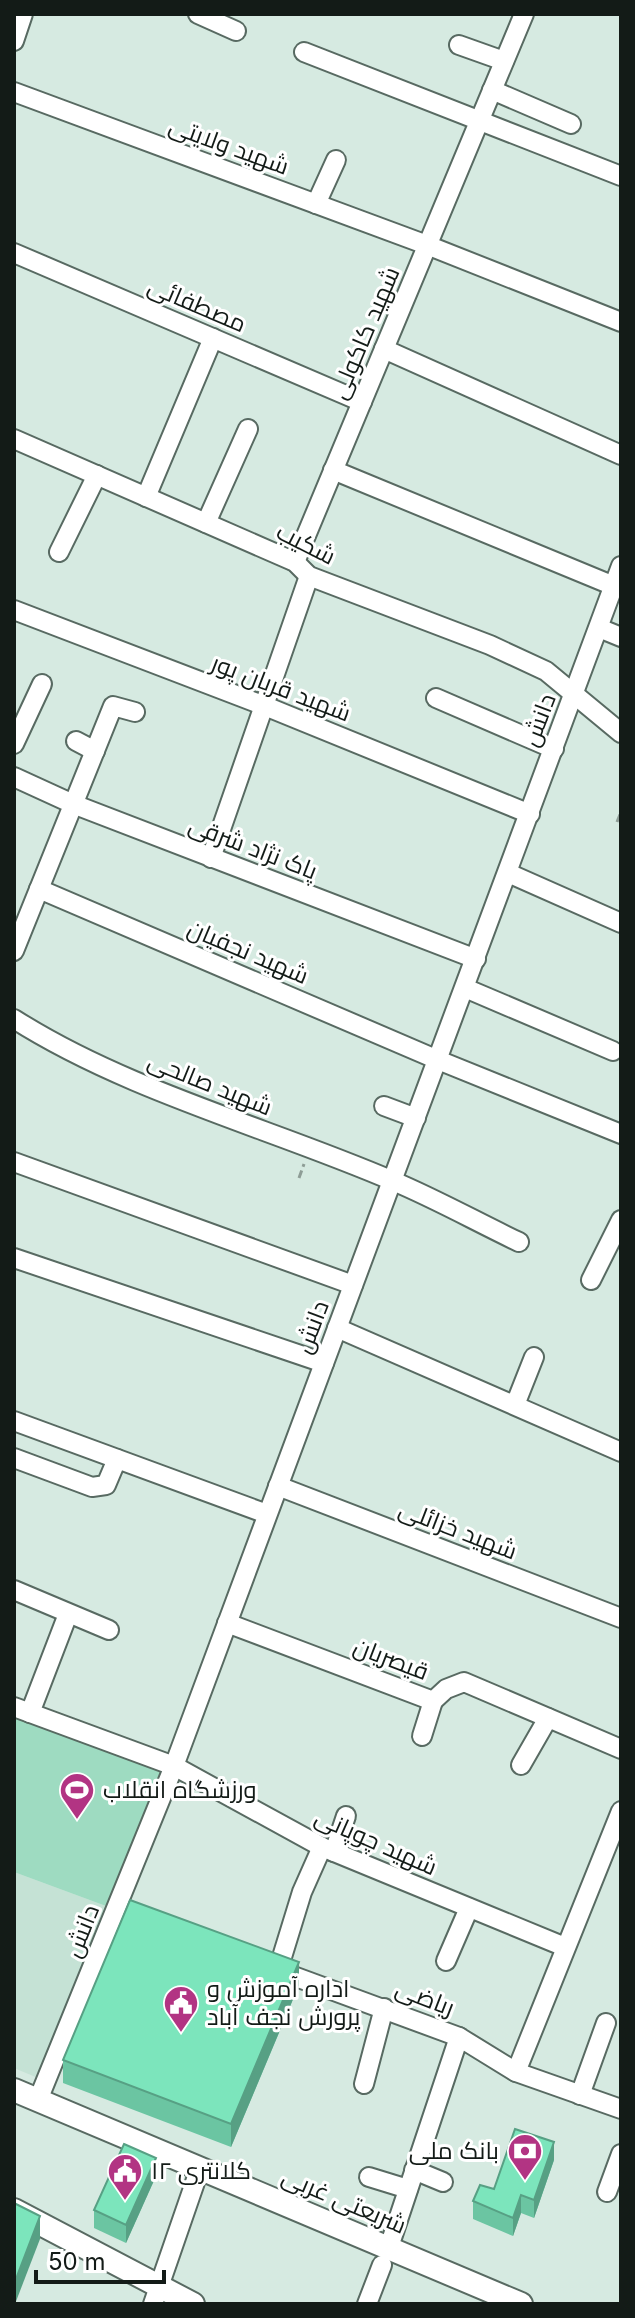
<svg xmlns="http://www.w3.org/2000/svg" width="635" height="2318" viewBox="0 0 635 2318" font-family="Inter,Cairo,sans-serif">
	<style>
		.built { fill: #c5e2d5 }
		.green { fill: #9edbc1 }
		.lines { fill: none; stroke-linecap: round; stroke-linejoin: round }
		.minor-casing { stroke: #586a62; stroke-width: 22 }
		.major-casing { stroke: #586a62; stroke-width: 26 }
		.path { stroke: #8e9d96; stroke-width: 3; stroke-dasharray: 8 4; stroke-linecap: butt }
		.minor { stroke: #fff; stroke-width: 18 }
		.major { stroke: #fff; stroke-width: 22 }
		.wall { fill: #6bc5a2 }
		.shaded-wall { fill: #57a084 }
		.building { fill: #7ce5bc; stroke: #57a084; stroke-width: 2 }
		.labels { text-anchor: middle; stroke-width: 6; stroke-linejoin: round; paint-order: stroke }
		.street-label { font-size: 24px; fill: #131b17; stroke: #fff }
		.poi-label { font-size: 24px; fill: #131b17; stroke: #fff; text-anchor: start }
	</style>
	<rect width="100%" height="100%" fill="#d6eae1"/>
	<polygon class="built" points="14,1872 106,1906 38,2078 14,2068"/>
	<polygon class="green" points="14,1716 161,1770 106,1906 14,1872"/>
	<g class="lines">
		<g class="minor-casing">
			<g id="minor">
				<polyline points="198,14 236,31"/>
				<polyline points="14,41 23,14"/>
				<polyline points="459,45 504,61"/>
				<polyline points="304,52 621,176"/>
				<polyline points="492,90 571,124"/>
				<polyline points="14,92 427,245 621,322"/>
				<polyline points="316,204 336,160"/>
				<polyline points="14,253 362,402"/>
				<polyline points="384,349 621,455"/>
				<polyline points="14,439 295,562 309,576 490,645 546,671 621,733"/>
				<polyline points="333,470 614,586"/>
				<polyline points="146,497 213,338"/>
				<polyline points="206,523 248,429"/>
				<polyline points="59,552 97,475"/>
				<polyline points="295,562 524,14"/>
				<polyline points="14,610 265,706 530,814"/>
				<polyline points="599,628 621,637"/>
				<polyline points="436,698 554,749"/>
				<polyline points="76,741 95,751"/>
				<polyline points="14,744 42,684"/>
				<polyline points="14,777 73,804 476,959"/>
				<polyline points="211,858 309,576"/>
				<polyline points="508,873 621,923"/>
				<polyline points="39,889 438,1060 621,1134"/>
				<polyline points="14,951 113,706 135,712"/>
				<polyline points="465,988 613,1051"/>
				<path d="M14 1019C127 1091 270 1128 393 1181 436 1199 477 1222 519 1242"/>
				<polyline points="384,1106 416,1118"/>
				<polyline points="14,1162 353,1285"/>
				<polyline points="14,1258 324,1363"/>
				<polyline points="591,1280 621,1220"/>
				<polyline points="337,1328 621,1452"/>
				<polyline points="515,1405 534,1357"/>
				<polyline points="14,1421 267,1514"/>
				<polyline points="14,1458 92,1487 106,1485 117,1459"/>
				<polyline points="278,1486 621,1618"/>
				<polyline points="14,1590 109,1630"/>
				<polyline points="227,1623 433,1701 446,1689 464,1682 621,1749"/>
				<polyline points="14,1707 174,1766 322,1847 565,1947"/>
				<polyline points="30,1713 68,1614"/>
				<polyline points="422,1736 433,1701"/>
				<polyline points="521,1765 548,1718"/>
				<polyline points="334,1852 346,1816"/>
				<polyline points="446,1961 469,1908"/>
				<polyline points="277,1970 459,2037 516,2072 621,2109"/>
				<polyline points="278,1970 302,1892 322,1847"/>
				<polyline points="516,2072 621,1811"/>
				<polyline points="364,2084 384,2008"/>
				<polyline points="580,2095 606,2023"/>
				<polyline points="38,2100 174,1766 621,566"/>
				<polyline points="414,2170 443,2182"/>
				<polyline points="369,2177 408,2189"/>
				<polyline points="607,2192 621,2154"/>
				<polyline points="389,2247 459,2037"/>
				<polyline points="153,2304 200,2168"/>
				<polyline points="367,2304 382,2265"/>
			</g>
		</g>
		<g class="major-casing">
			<g id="major">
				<polyline points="14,2090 521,2304"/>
				<polyline points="14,2210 193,2304"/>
			</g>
		</g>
		<g class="path">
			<polyline points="617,822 621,812"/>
			<polyline points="299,1178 304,1164"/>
		</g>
		<use href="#minor" class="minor"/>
		<use href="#major" class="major"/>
	</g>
	<g class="wall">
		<polygon points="299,1985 231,2147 63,2083 63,2060"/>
		<polygon points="554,2160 534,2218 521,2213 513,2236 473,2219 473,2201 494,2189"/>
		<polygon points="156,2176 126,2243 94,2228 94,2210"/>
	</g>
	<g class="shaded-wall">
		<polygon points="299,1962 299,1985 231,2147 231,2124"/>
		<polygon points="554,2142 554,2160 534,2218 534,2200"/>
		<polygon points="156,2158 156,2176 126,2243 126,2225"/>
		<polygon points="521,2195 521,2213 513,2236 513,2218"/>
		<polygon points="40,2216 40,2239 15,2304 14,2304 14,2284"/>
	</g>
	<g class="building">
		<polygon points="130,1900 299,1962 231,2124 63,2060"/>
		<polygon points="515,2129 554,2142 534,2200 521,2195 513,2218 473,2201 480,2185 494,2189"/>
		<polygon points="124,2144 156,2158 126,2225 94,2210"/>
		<polygon points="14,2203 40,2216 14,2284"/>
	</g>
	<defs>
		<g id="stadium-pin" transform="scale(1.8)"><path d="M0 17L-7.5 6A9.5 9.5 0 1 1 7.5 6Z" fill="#b23483" stroke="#fff"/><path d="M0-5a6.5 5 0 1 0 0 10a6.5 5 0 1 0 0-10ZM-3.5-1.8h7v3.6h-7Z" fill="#fff"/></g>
		<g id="civic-pin" transform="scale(1.8)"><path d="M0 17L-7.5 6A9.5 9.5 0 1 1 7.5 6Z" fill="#b23483" stroke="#fff"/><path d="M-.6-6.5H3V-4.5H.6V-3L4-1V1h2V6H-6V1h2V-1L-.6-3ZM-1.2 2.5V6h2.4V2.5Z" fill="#fff"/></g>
		<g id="bank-pin" transform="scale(1.8)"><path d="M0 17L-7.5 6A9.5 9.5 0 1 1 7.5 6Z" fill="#b23483" stroke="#fff"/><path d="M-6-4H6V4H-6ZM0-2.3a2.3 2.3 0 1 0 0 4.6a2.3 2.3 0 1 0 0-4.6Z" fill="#fff"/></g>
	</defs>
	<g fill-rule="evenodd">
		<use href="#stadium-pin" x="77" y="1790"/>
		<use href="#civic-pin" x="181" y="2003"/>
		<use href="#bank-pin" x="525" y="2151"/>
		<use href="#civic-pin" x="125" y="2171"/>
	</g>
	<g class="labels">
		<g class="street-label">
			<text transform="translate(229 146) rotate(20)" y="8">شهید ولایتی</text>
			<text transform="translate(197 305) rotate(23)" y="8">مصطفائی</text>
			<text transform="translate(365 333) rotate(-67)" y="8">شهید کاکولی</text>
			<text transform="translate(306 544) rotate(27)" y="8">شکیب</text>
			<text transform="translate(281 688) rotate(21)" y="8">شهید قربان پور</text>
			<text transform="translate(539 720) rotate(-69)" y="8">دانش</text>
			<text transform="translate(253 848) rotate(21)" y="8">پاک نژاد شرقی</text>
			<text transform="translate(248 952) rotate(23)" y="8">شهید نجفیان</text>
			<text transform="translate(210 1084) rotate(22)" y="8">شهید صالحی</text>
			<text transform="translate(312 1327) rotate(-69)" y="8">دانش</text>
			<text transform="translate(458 1530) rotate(21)" y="8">شهید خزائلی</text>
			<text transform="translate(391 1659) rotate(21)" y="8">قیصریان</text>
			<text transform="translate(376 1842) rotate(24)" y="8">شهید چوپانی</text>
			<text transform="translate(82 1931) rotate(-68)" y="8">دانش</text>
			<text transform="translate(425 1998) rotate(21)" y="8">ریاضی</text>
			<text transform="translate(344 2201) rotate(23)" y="8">شریعتی غربی</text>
		</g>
		<g class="poi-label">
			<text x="103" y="1798">ورزشگاه انقلاب</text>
			<text x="207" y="1997">اداره آموزش و<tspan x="207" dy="28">پرورش نجف آباد</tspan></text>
			<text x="499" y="2159" text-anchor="end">بانک ملی</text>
			<text x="151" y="2179">کلانتری ۱۲</text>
		</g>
	</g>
	<rect width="635" height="2318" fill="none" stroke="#131b17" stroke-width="32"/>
	<path d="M36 2270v12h128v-12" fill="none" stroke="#131b17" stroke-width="4"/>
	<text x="48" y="2270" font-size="24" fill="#131b17" stroke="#ffffff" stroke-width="6" paint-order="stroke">50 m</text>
</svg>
